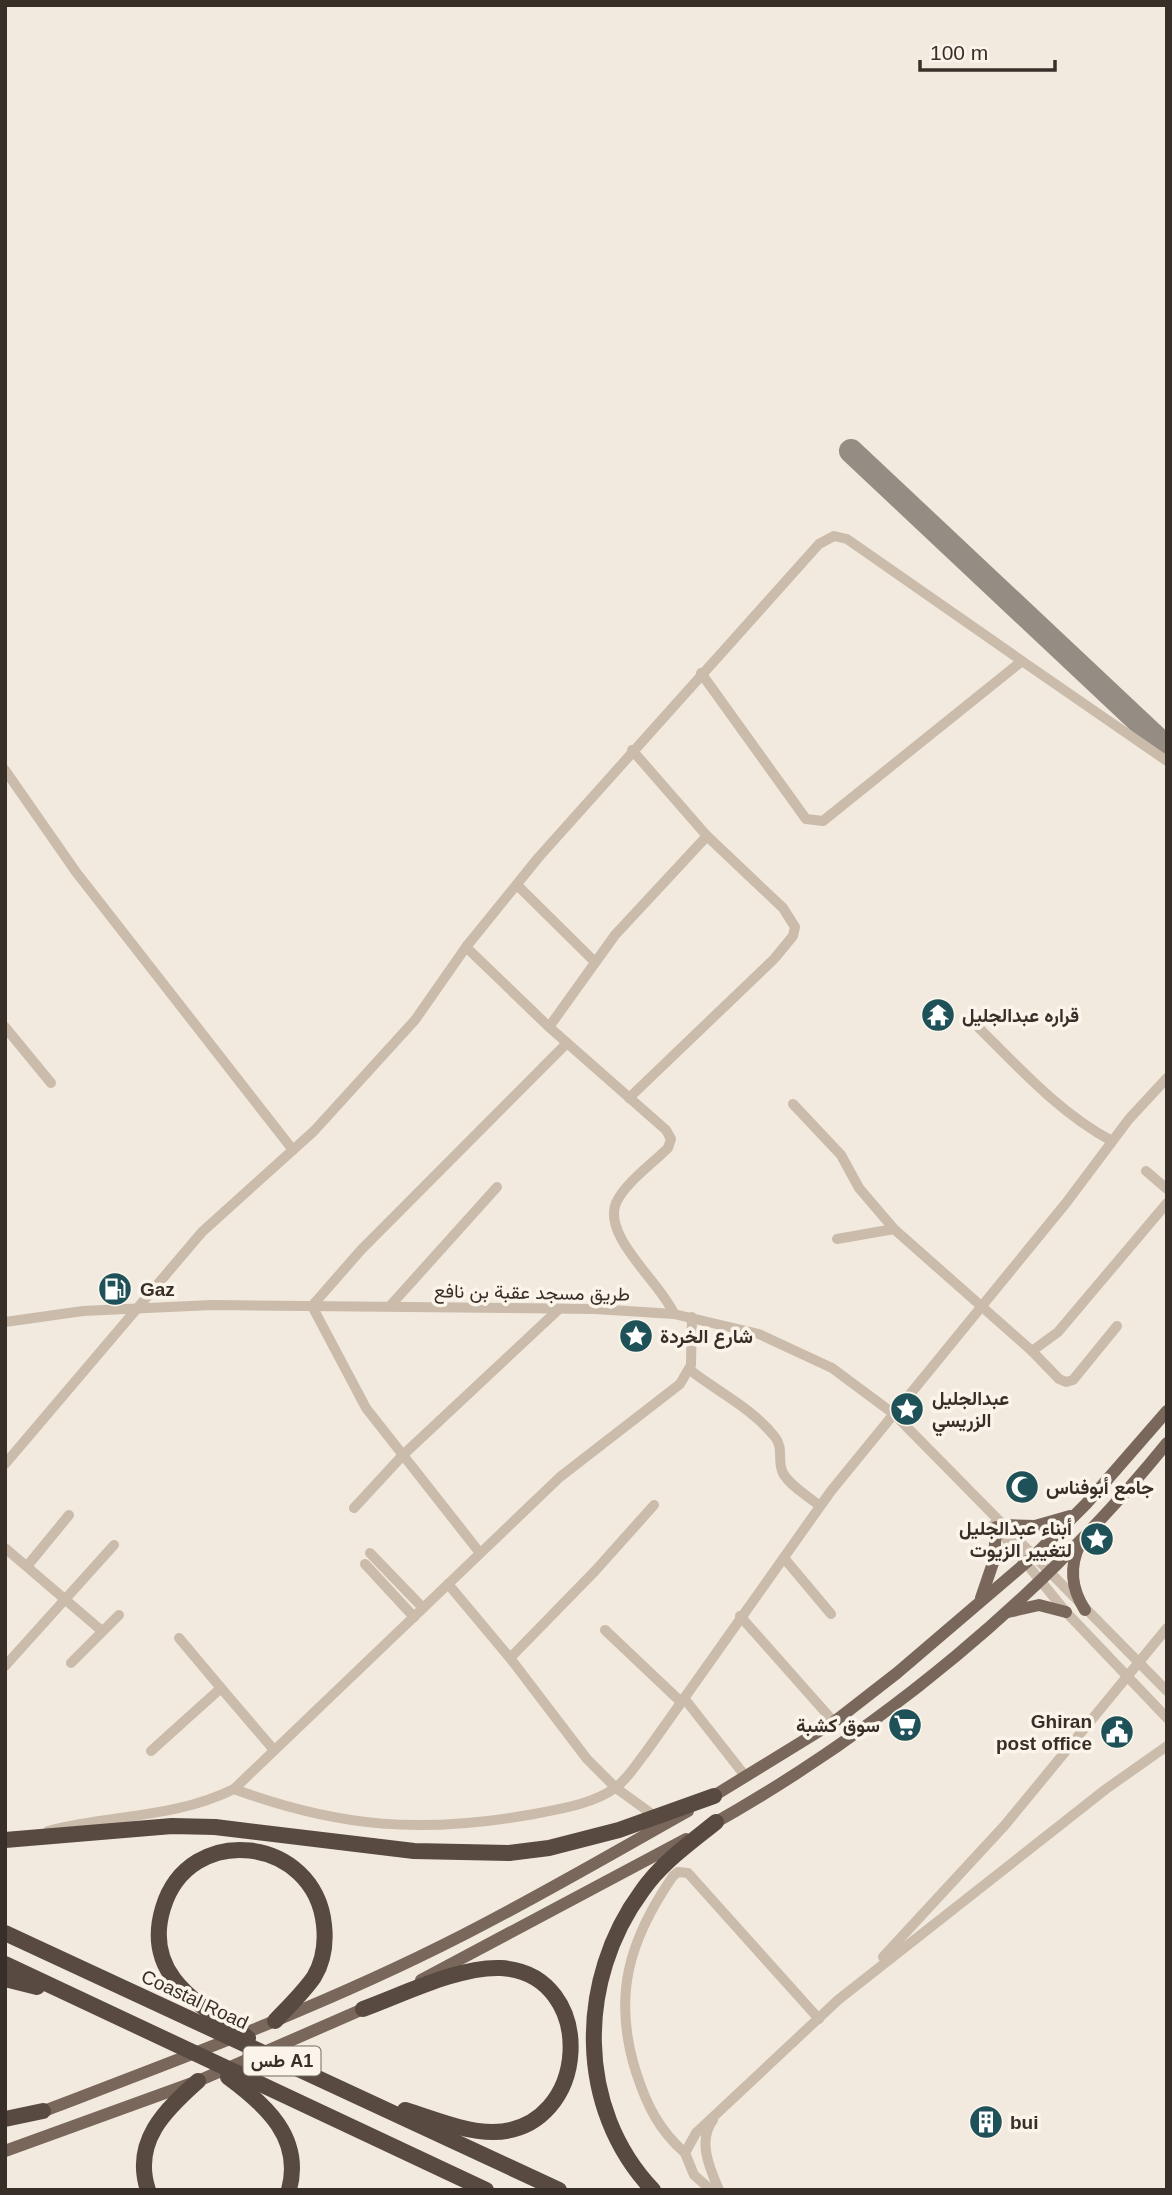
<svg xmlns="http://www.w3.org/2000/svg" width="1172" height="2195" viewBox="0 0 1172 2195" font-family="Arial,Vazirmatn,sans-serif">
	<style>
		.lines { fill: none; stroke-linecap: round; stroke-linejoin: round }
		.taxiway { stroke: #958c84; stroke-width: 24 }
		.minor { stroke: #cabbaa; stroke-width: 10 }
		.major { stroke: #79675b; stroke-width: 12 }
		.highway { stroke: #584941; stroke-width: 16 }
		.labels { text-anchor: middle; stroke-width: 7; stroke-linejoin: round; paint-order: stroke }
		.shield { fill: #faf4ea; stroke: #726a63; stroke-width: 2 }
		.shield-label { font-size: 18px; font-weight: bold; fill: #382f29 }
		.poi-label { font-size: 19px; font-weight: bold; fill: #382f29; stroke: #faf4ea; text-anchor: start }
		.street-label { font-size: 19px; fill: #382f29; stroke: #faf4ea }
	</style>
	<rect width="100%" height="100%" fill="#f2eade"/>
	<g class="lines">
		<polyline class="taxiway" points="851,451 1167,748"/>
		<g class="minor">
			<polyline points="701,673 806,819 823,821 1022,661 1167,761"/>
			<polyline points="5,770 76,872 293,1150"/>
			<polyline points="517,885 595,962"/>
			<path d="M466 947 549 1027 666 1130 671 1139 668 1148C652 1164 625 1183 616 1203 602 1237 662 1284 674 1314"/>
			<polyline points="5,1027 51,1083"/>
			<polyline points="549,1027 615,935 707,836"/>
			<path d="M979 1028C1019 1068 1061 1114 1112 1141"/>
			<polyline points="629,1098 774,959 793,936 795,927 783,908 707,836 632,750"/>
			<polyline points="793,1104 841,1155 859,1188 894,1229 1032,1351 1059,1379 1066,1382 1073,1380 1117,1326"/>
			<polyline points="1146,1171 1167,1189"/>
			<polyline points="837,1239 894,1229"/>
			<polyline points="390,1306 497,1187"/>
			<polyline points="5,1322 83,1311 212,1305 595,1309 674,1314 759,1334 832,1368 894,1414 1167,1691"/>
			<polyline points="1032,1351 1058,1332 1167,1203"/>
			<path d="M690 1370C718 1392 752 1408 775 1437 784 1448 777 1462 783 1473 790 1486 809 1497 820 1506"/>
			<polyline points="5,1464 202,1232 314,1131 415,1020 466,947 538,858 819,544 834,536 847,539 1022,661"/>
			<polyline points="354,1508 403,1455 559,1309"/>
			<polyline points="994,1524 1066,1612 1167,1718"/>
			<polyline points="5,1548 102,1631"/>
			<polyline points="370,1553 423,1608"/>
			<polyline points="480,1553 366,1408 312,1306 361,1250 567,1043"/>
			<polyline points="784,1558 831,1614"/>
			<polyline points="365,1564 414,1617"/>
			<polyline points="28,1565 69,1515"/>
			<polyline points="448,1584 510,1658 587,1759 616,1788 656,1817"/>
			<polyline points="740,1616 834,1722"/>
			<polyline points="605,1630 681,1702"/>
			<polyline points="179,1638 221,1688"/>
			<polyline points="510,1658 595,1571 654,1505"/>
			<polyline points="71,1663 119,1615"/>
			<polyline points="5,1666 114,1545"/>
			<polyline points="684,1698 746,1777"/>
			<polyline points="151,1751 221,1688 274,1750"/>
			<path d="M234 1789C340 1828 423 1834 534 1814 560 1809 593 1804 615 1788 627 1780 637 1763 646 1752L831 1491 1066 1203 1129 1119 1167 1078"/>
			<path d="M48 1831C112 1814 173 1819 234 1789L560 1477 680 1384 691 1365 692 1317"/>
			<polyline points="883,1957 1005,1825 1167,1628"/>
			<path d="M713 2120C697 2141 710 2169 719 2190"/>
			<path d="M685 2153C659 2130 647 2106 636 2072 612 1996 629 1940 673 1876L678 1872 688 1873 819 2019"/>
			<polyline points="711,2190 694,2175 685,2153 696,2133 838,2000 1106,1789 1167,1746"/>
		</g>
		<g class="major">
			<polyline points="1004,1525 1035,1526 1070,1516"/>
			<path d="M1080 1544C1069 1567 1071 1588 1085 1610"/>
			<polyline points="981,1598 994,1560 996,1527"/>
			<polyline points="1008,1612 1039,1605 1066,1612"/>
			<polyline points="707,1800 834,1722 897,1673 1035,1555 1086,1504 1167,1411"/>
			<path d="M711 1825C882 1729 1043 1596 1167 1443"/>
			<polyline points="421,1980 686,1839"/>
			<path d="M36 2114C180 2059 324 2006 461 1936 538 1897 613 1853 688 1811"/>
			<polyline points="5,2151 198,2081 370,2006"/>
		</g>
		<g class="highway">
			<polyline points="5,1840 172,1826 215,1827 414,1851 509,1853 549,1848 619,1830 714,1796"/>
			<polyline points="5,1933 559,2190"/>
			<polyline points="5,1964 486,2190"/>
			<polyline points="5,1979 37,1987"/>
			<path d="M363 2009C402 1995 459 1966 501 1968 599 1974 591 2131 493 2132 464 2132 432 2118 405 2110"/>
			<path d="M248 2038C201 2005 142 1977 163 1908 189 1821 315 1836 324 1925 326 1943 323 1962 314 1977 303 1993 288 2007 275 2021"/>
			<path d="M228 2077C266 2105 303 2138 289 2190"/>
			<polyline points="5,2119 43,2111"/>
			<path d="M148 2190C132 2142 165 2110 198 2081"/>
			<path d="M653 2190C575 2108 577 1979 642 1891 661 1863 690 1843 716 1822"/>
		</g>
	</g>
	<defs>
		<g id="temple-disc" transform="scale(1.75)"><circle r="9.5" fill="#1f5158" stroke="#faf4ea"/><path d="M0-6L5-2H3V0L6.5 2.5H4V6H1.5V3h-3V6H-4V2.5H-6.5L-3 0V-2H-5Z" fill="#fff"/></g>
		<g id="fuel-disc" transform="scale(1.75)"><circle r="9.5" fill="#1f5158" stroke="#faf4ea"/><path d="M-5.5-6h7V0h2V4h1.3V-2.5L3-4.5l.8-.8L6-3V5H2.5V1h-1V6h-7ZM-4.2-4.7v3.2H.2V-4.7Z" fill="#fff"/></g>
		<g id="sight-disc" transform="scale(1.75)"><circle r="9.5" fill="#1f5158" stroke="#faf4ea"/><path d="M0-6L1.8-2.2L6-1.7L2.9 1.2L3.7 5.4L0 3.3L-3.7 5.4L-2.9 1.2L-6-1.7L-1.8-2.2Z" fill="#fff"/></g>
		<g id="mosque-disc" transform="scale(1.75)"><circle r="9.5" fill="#1f5158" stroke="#faf4ea"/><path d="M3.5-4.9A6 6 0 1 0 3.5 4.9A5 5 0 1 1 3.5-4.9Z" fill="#fff"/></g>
		<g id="supermarket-disc" transform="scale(1.75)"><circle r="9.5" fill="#1f5158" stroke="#faf4ea"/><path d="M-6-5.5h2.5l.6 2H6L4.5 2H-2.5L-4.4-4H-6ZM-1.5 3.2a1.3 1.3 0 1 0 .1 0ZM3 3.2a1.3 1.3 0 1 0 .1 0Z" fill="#fff"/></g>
		<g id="civic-disc" transform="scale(1.75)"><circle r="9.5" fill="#1f5158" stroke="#faf4ea"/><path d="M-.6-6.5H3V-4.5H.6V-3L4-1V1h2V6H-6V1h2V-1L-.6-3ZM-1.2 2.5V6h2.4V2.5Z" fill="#fff"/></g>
		<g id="building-disc" transform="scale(1.75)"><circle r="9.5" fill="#1f5158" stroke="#faf4ea"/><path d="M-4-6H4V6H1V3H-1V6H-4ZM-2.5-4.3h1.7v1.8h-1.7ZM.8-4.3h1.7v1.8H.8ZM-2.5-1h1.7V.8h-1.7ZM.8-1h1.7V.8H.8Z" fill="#fff"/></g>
	</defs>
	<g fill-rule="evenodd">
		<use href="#temple-disc" x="938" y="1015"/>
		<use href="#fuel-disc" x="115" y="1289"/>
		<use href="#sight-disc" x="636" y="1336"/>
		<use href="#sight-disc" x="907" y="1409"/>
		<use href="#mosque-disc" x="1022" y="1487"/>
		<use href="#sight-disc" x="1097" y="1539"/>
		<use href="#supermarket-disc" x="905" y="1725"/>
		<use href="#civic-disc" x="1117" y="1732"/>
		<use href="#building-disc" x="986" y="2122"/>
	</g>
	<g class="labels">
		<rect class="shield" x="243.5" y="2046.5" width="77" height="29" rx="5"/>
		<g class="shield-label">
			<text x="282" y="2067">طس A1</text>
		</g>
		<g class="poi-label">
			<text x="962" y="1022">قراره عبدالجليل</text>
			<text x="140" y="1296">Gaz</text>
			<text x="660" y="1343">شارع الخردة</text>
			<text x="932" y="1405">عبدالجليل<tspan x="932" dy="22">الزريسي</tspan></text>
			<text x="1046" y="1494">جامع أبوفناس</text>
			<text x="1072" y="1535" text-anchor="end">أبناء عبدالجليل<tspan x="1072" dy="22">لتغيير الزيوت</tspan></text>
			<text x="1092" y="1728" text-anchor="end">Ghiran<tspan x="1092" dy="22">post office</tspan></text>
			<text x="880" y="1732" text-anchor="end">سوق كشبة</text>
			<text x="1010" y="2129">bui</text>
		</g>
		<g class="street-label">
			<text transform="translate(532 1292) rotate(1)" y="7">طريق مسجد عقبة بن نافع</text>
			<text transform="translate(195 1999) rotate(25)" y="7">Coastal Road</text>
		</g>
	</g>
	<rect width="1172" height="2195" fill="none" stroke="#382f29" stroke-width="14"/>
	<path d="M920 60v10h135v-10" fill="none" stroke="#382f29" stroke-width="3.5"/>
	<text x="930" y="60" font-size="21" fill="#382f29" stroke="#faf4ea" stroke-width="5" paint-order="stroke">100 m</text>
</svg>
